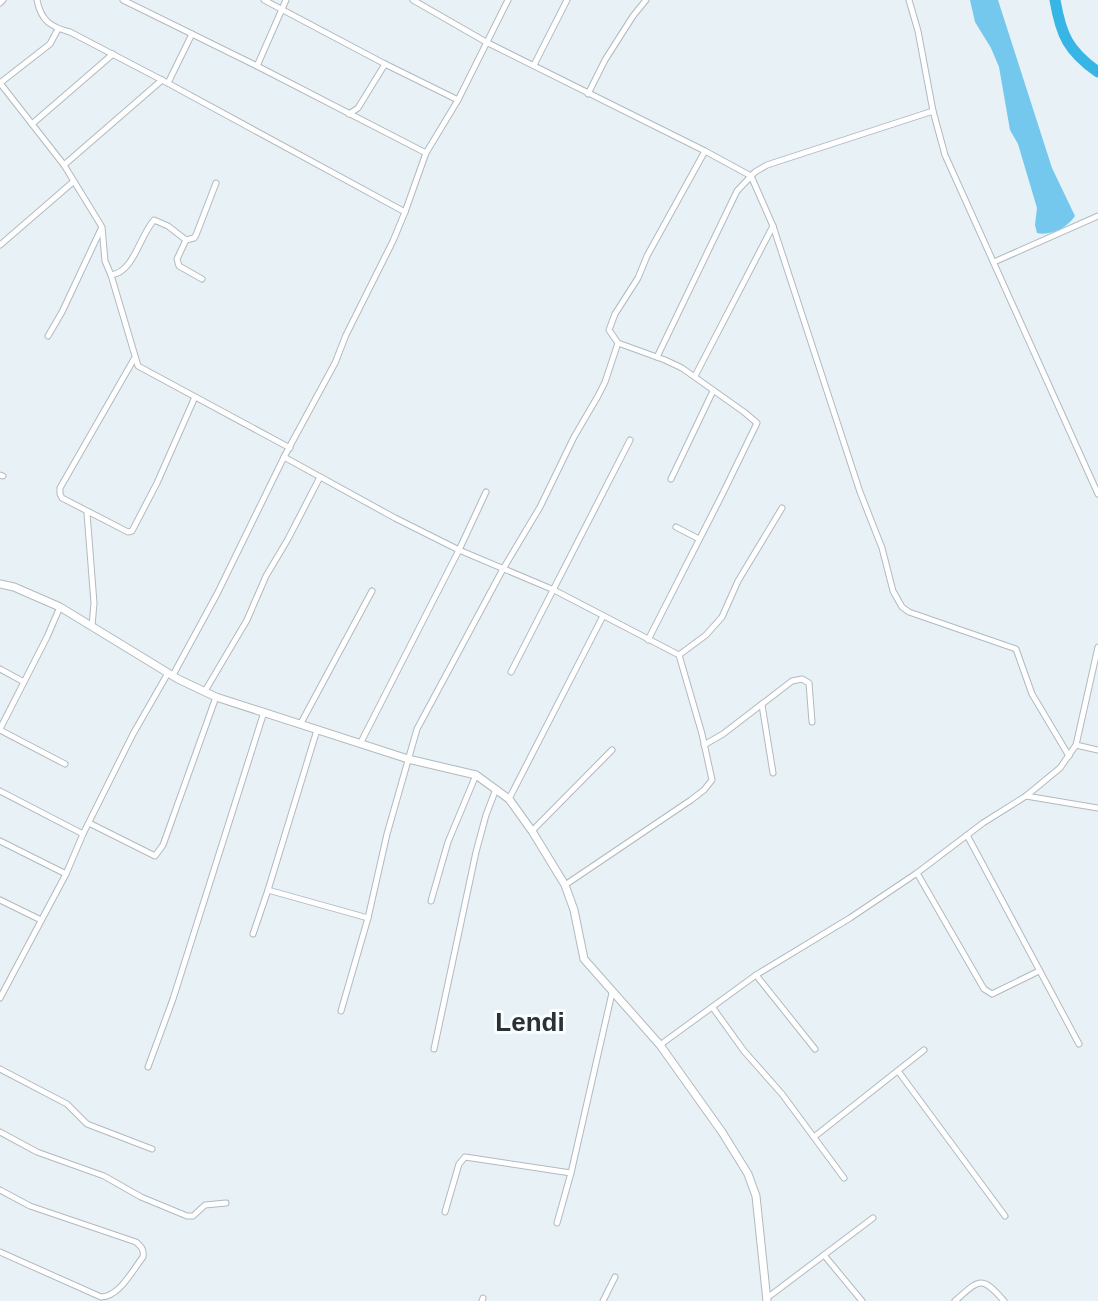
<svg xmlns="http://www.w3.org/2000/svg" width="1098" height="1301" viewBox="0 0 1098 1301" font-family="Arial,sans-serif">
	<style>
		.green { fill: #75c8ed }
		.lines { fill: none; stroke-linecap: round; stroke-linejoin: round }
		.river { stroke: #37b6e6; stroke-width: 11 }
		.street-casing { stroke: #b1babe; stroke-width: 7 }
		.secondary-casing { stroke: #b1babe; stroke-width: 9 }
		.street { stroke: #fff; stroke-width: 5 }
		.secondary { stroke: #fff; stroke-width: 7 }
		.labels { text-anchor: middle; stroke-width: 6; stroke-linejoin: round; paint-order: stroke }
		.quarter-label { font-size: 26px; font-weight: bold; fill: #2a3134; stroke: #fafdff }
	</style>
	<rect width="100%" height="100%" fill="#e8f1f5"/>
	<path class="green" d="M970 0H998L1052 168 1075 216C1067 228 1051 236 1037 233L1035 225 1037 208 1018 144 1010 130 999 67 991 48 975 22Z"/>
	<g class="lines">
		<path class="river" d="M1055 0C1061 35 1068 51 1098 72"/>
		<g class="street-casing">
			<g id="street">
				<path d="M37 0C41 21 51 27 70 32L162 80 405 212"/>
				<polyline points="123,0 257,66 426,153"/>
				<polyline points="264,0 385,64 458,100"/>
				<polyline points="413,0 486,42 705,151 751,176 773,226 860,492 882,548 893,591 902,607 909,612 1016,649 1032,694 1069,756"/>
				<polyline points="909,0 918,31 933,111 945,155 1098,494"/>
				<polyline points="0,3 3,0"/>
				<polyline points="534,65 567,0"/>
				<polyline points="257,66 286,0"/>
				<polyline points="0,83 64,165 102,227 105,261 111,275 138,366 290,448"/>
				<polyline points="0,83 50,44 58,29"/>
				<polyline points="168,83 192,34"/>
				<polyline points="588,94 605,60 633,16 646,0"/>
				<polyline points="349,114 358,108 385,64"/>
				<polyline points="32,124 113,54"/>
				<polyline points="64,165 162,80"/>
				<polyline points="0,245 73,182"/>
				<polyline points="994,262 1098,216"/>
				<path d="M111 275C134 272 139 237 154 220L168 226 186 240"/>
				<polyline points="202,279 179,266 177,259 186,240 194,238 196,235 216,183"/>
				<polyline points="48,336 62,312 101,229"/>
				<polyline points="618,343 665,360 682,368 744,412 757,423 722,495 648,640"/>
				<polyline points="657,357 737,191 755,172 767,165 933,111"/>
				<polyline points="134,359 60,488 60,494 62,498 128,532 132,531 157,483 195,397"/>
				<polyline points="695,376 773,226"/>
				<polyline points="284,457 395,518 459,550 554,590 679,655 702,734 712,780 704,790 691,800 565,885"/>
				<polyline points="0,475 3,476"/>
				<polyline points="671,479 713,391"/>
				<polyline points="87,513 94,603 92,626"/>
				<polyline points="676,527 699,539"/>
				<polyline points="679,655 706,635 722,617 738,581 782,508"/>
				<polyline points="0,669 24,682"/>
				<polyline points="511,672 630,440"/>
				<polyline points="173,675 217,594 284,457 335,363 346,335 393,241 405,212 426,153 458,100 508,0"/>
				<polyline points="205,691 247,620 266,576 288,539 320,477"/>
				<polyline points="762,705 773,773"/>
				<polyline points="301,723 372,591"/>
				<polyline points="0,729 47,637 60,607"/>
				<polyline points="0,730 65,764"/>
				<polyline points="360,744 459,550 486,492"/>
				<polyline points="704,745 723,734 792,681 802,679 809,683 812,722"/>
				<polyline points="1076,745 1098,750"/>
				<polyline points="0,791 83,834"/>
				<polyline points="1026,796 1098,808"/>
				<polyline points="509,799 603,616"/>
				<polyline points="89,823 155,856 163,845 216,697"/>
				<polyline points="532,831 612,750"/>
				<polyline points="967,835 1079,1044"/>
				<polyline points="0,841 66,874"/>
				<polyline points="917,873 984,989 992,994 1039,971"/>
				<polyline points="268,890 368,918"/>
				<polyline points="0,900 41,920"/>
				<polyline points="431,901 448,842 476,775"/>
				<polyline points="253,934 268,890 317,730"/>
				<polyline points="756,975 815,1049"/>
				<polyline points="0,998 66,874 83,834 133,734 168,673"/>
				<polyline points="713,1008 744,1051 782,1094 844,1178"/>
				<polyline points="341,1011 368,918 387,834 417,729 503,569 540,507 574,437 598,396 605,382 618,343 609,330 615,314 638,278 647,256 705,151"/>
				<polyline points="660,1045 756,975 850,918 917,873 983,823 1026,796 1060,768 1076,745 1098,647"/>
				<polyline points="434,1049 476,852 486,815 496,789"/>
				<polyline points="148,1067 173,999 264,712"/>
				<polyline points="0,1069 67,1104 87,1124 152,1149"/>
				<polyline points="898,1071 1005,1216"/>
				<polyline points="0,1132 37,1152 104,1176 141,1197 187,1216 193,1216 205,1205 226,1203"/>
				<polyline points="814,1137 924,1050"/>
				<path d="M0 1190 30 1206 136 1242C142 1247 144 1250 143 1257 132 1271 119 1297 101 1297L0 1252"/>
				<polyline points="445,1212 459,1164 465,1157 571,1173"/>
				<polyline points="557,1223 571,1173 612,993"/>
				<polyline points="824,1255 862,1301"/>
				<polyline points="767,1298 873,1218"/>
				<polyline points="482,1301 483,1298"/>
				<polyline points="603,1301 615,1277"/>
				<path d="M955 1301C979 1280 981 1274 1004 1301"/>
			</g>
		</g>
		<g class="secondary-casing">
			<polyline id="secondary" points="0,584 14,587 60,607 178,679 216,697 408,759 476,775 509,799 532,831 565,885 574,910 584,959 660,1045 722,1132 748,1174 756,1196 767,1301"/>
		</g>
		<use href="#street" class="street"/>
		<use href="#secondary" class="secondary"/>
	</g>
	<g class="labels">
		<g class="quarter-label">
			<text x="530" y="1031">Lendi</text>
		</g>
	</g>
</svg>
